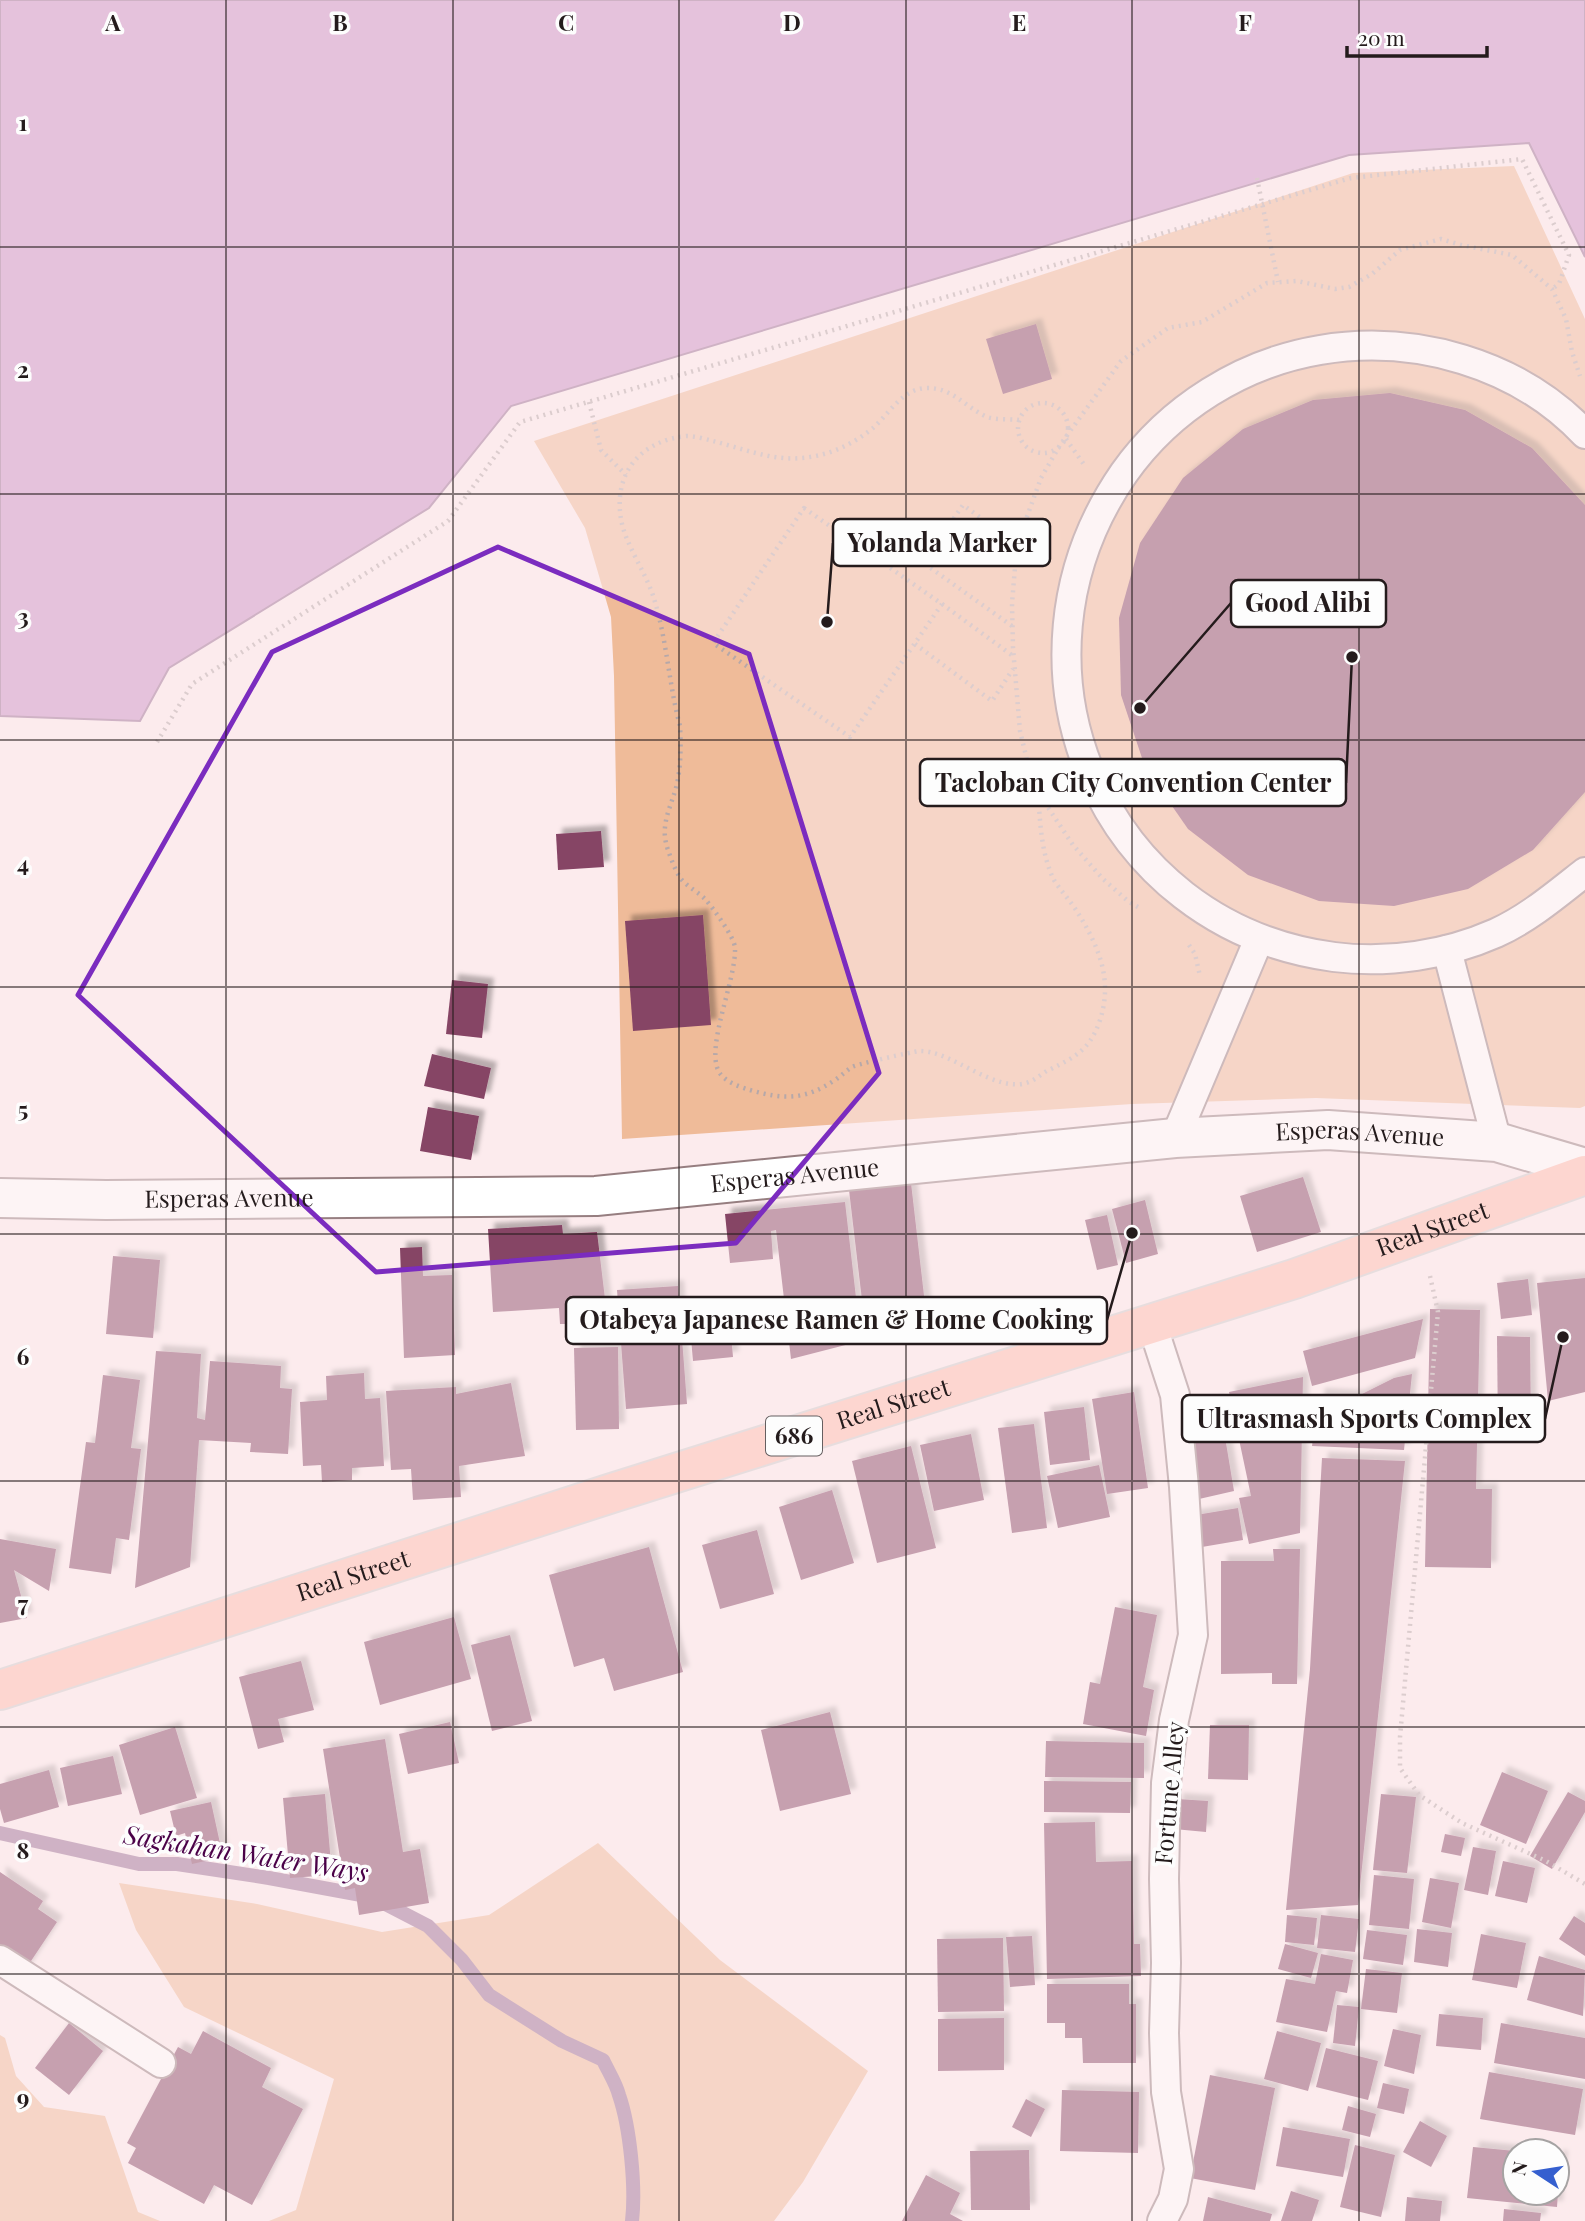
<svg xmlns="http://www.w3.org/2000/svg" width="1585" height="2221" viewBox="0 0 1585 2221" font-family="'Playfair Display',serif">
	<style>
		.green { fill: #efbb99 }
		.water { fill: #cb91c7; stroke: #996e94; stroke-width: 2 }
		.lines { fill: none; stroke-linecap: round; stroke-linejoin: round }
		.stream { stroke: #996e94; stroke-width: 14 }
		.building { fill: #864465; filter: url(#shadow) }
		.service-casing { stroke: #967e80; stroke-width: 32 }
		.tertiary-casing { stroke: #967e80; stroke-width: 42 }
		.primary-casing { stroke: #cfcdcd; stroke-width: 42 }
		.path { stroke: #b6a8a9; stroke-width: 4.5; stroke-dasharray: 2 5; stroke-linecap: butt }
		.service { stroke: #fff; stroke-width: 28 }
		.tertiary { stroke: #fff; stroke-width: 38 }
		.primary { stroke: #febcae; stroke-width: 38 }
		.marked { fill: none; stroke: #7b2cbf; stroke-width: 5; stroke-linejoin: round }
		.grid { fill: none; stroke: #241b1c; stroke-width: 2; stroke-opacity: 0.55 }
		.labels { text-anchor: middle; stroke-width: 7; stroke-linejoin: round; paint-order: stroke }
		.shield { fill: #fdfdfd; stroke: #655f60; stroke-width: 2 }
		.shield-label { font-size: 23px; font-weight: bold; fill: #241b1c }
		.street-label { font-size: 24px; fill: #241b1c; stroke: #fdfdfd }
		.water-label { font-size: 26px; font-style: italic; fill: #4a0148; stroke: #fdfdfd }
		.grid-label { font-size: 23px; text-anchor: middle; font-weight: bold; fill: #241b1c; stroke: #fdfdfd; stroke-width: 7; stroke-linejoin: round; paint-order: stroke }
		.leader { fill: none; stroke: #241b1c; stroke-width: 2.5 }
		.callout-dot { fill: #241b1c; stroke: #fdfdfd; stroke-width: 2.5 }
		.callout { fill: #fdfdfd; stroke: #241b1c; stroke-width: 2.5 }
		.callout-label { font-size: 26px; text-anchor: middle; font-weight: bold; fill: #241b1c }
	</style>
	<defs>
		<filter id="shadow"><feDropShadow dx="6" dy="-6" stdDeviation="2" flood-color="#0004"/></filter>
	</defs>
	<rect width="100%" height="100%" fill="#fcebed"/>
	<g class="green">
		<polygon points="1514,166 1585,319 1585,1106 1580,1108 1316,1098 1132,1104 622,1139 614,676 611,617 585,528 534,441 1353,173"/>
		<polygon points="598,1843 720,1960 868,2071 803,2182 774,2221 269,2221 296,2210 334,2079 184,2007 136,1930 119,1883 257,1904 382,1932 489,1915"/>
		<polygon points="0,2035 5,2038 16,2076 44,2107 105,2116 138,2212 160,2221 0,2221"/>
	</g>
	<polygon class="water" points="0,0 1585,0 1585,257 1529,143 1349,155 511,406 429,508 169,668 140,721 0,716"/>
	<g class="lines">
		<path class="stream" d="M0 1833 139 1864H177L269 1878 372 1897 428 1926 462 1960 489 1995 562 2041 603 2060C608 2071 616 2083 619 2095 630 2127 636 2187 632 2221"/>
	</g>
	<g class="building">
		<polygon points="1036,324 1052,379 1003,394 986,339"/>
		<polygon points="1390,393 1465,410 1532,448 1585,505 1585,792 1533,850 1468,889 1394,906 1319,901 1248,875 1188,829 1145,767 1121,695 1119,618 1140,543 1183,478 1243,429 1313,400"/>
		<polygon points="601,831 604,867 558,870 556,834"/>
		<polygon points="703,915 711,1025 633,1031 625,921"/>
		<polygon points="452,980 488,984 482,1038 446,1034"/>
		<polygon points="432,1054 491,1068 484,1099 424,1086"/>
		<polygon points="428,1107 479,1116 471,1160 420,1151"/>
		<polygon points="1303,1177 1321,1232 1257,1252 1240,1196"/>
		<polygon points="911,1183 926,1313 866,1334 849,1190"/>
		<polygon points="1145,1200 1158,1254 1126,1263 1112,1209"/>
		<polygon points="845,1202 861,1341 791,1359 776,1230 771,1231 773,1259 730,1263 725,1214"/>
		<polygon points="1107,1215 1118,1265 1097,1270 1085,1220"/>
		<polygon points="562,1225 563,1234 597,1232 608,1324 560,1324 559,1308 493,1312 488,1229"/>
		<polygon points="422,1247 423,1276 452,1275 455,1355 404,1358 400,1248"/>
		<polygon points="113,1256 160,1260 153,1338 106,1334"/>
		<polygon points="1585,1278 1585,1392 1548,1401 1537,1283"/>
		<polygon points="1528,1279 1532,1315 1501,1319 1497,1283"/>
		<polygon points="678,1286 687,1404 626,1409 617,1290"/>
		<polygon points="1430,1309 1480,1310 1476,1489 1492,1489 1491,1568 1425,1567"/>
		<polygon points="729,1313 733,1357 693,1361 689,1316"/>
		<polygon points="1423,1319 1415,1358 1312,1386 1303,1351"/>
		<polygon points="1497,1336 1530,1337 1531,1431 1498,1432"/>
		<polygon points="618,1347 619,1429 576,1430 574,1348"/>
		<polygon points="156,1351 201,1354 197,1418 205,1420 210,1361 281,1366 280,1388 292,1389 288,1454 250,1452 251,1443 199,1440 190,1567 135,1588"/>
		<polygon points="364,1373 365,1399 380,1398 384,1466 352,1468 352,1480 322,1482 321,1465 303,1466 300,1402 327,1400 326,1376"/>
		<polygon points="1412,1374 1404,1450 1312,1446 1319,1394 1358,1396 1394,1378"/>
		<polygon points="103,1375 140,1380 131,1448 141,1449 129,1540 116,1538 111,1574 69,1568 86,1442 95,1443"/>
		<polygon points="1303,1377 1300,1533 1249,1544 1239,1498 1251,1496 1229,1392"/>
		<polygon points="511,1383 525,1456 459,1466 461,1497 413,1500 411,1469 391,1470 386,1391 456,1387 456,1394"/>
		<polygon points="1134,1392 1148,1488 1107,1494 1092,1399"/>
		<polygon points="1219,1401 1234,1491 1199,1499 1180,1407"/>
		<polygon points="1084,1407 1090,1460 1050,1465 1044,1412"/>
		<polygon points="1034,1424 1047,1528 1012,1533 998,1428"/>
		<polygon points="971,1434 984,1500 934,1511 920,1445"/>
		<polygon points="911,1446 936,1548 877,1563 852,1461"/>
		<polygon points="1322,1458 1405,1461 1358,1905 1286,1910 1310,1669"/>
		<polygon points="1099,1465 1110,1517 1058,1528 1047,1476"/>
		<polygon points="832,1490 854,1563 801,1580 779,1507"/>
		<polygon points="1238,1508 1243,1540 1196,1548 1190,1516"/>
		<polygon points="757,1530 774,1594 720,1609 702,1545"/>
		<polygon points="0,1539 56,1549 49,1591 14,1570 27,1618 0,1623"/>
		<polygon points="649,1547 683,1672 614,1691 604,1658 574,1667 549,1575"/>
		<polygon points="1273,1549 1300,1549 1297,1684 1272,1684 1272,1673 1221,1674 1221,1561 1274,1561"/>
		<polygon points="1115,1607 1157,1615 1143,1687 1154,1690 1146,1736 1083,1724 1090,1682 1100,1684"/>
		<polygon points="454,1617 471,1679 380,1705 364,1642"/>
		<polygon points="510,1635 532,1721 492,1731 471,1645"/>
		<polygon points="301,1661 314,1710 278,1719 284,1742 258,1749 239,1677"/>
		<polygon points="830,1712 851,1794 780,1811 761,1730"/>
		<polygon points="450,1722 459,1763 408,1774 399,1734"/>
		<polygon points="1210,1725 1249,1725 1248,1780 1208,1779"/>
		<polygon points="175,1727 197,1798 140,1815 119,1745"/>
		<polygon points="385,1739 403,1852 420,1849 429,1903 359,1915 355,1888 345,1890 323,1749"/>
		<polygon points="1046,1741 1144,1743 1144,1778 1045,1777"/>
		<polygon points="113,1756 122,1794 68,1806 60,1768"/>
		<polygon points="49,1770 59,1807 4,1823 0,1809 0,1784"/>
		<polygon points="1502,1772 1548,1791 1526,1844 1480,1825"/>
		<polygon points="1044,1781 1131,1782 1130,1813 1044,1812"/>
		<polygon points="1568,1792 1585,1801 1585,1812 1552,1869 1530,1856"/>
		<polygon points="325,1794 332,1875 290,1878 283,1798"/>
		<polygon points="1381,1794 1416,1797 1407,1873 1373,1870"/>
		<polygon points="1177,1799 1208,1801 1206,1832 1174,1829"/>
		<polygon points="211,1802 223,1857 192,1864 185,1833 176,1836 170,1811"/>
		<polygon points="1095,1822 1096,1862 1132,1861 1134,1944 1140,1944 1141,1976 1047,1979 1044,1823"/>
		<polygon points="1445,1834 1465,1838 1461,1856 1441,1852"/>
		<polygon points="1473,1847 1496,1851 1488,1895 1464,1890"/>
		<polygon points="1503,1861 1535,1868 1527,1903 1495,1896"/>
		<polygon points="0,1872 43,1901 38,1909 57,1922 25,1970 0,1953"/>
		<polygon points="1374,1875 1414,1879 1409,1929 1369,1925"/>
		<polygon points="1430,1878 1459,1883 1451,1928 1422,1922"/>
		<polygon points="1287,1915 1317,1918 1314,1945 1285,1942"/>
		<polygon points="1321,1915 1359,1919 1355,1952 1317,1948"/>
		<polygon points="1574,1916 1585,1923 1585,1956 1559,1939"/>
		<polygon points="1417,1929 1452,1933 1448,1967 1414,1962"/>
		<polygon points="1367,1930 1407,1935 1403,1965 1363,1959"/>
		<polygon points="1481,1934 1526,1943 1517,1988 1472,1980"/>
		<polygon points="1032,1936 1035,1985 1010,1987 1006,1937"/>
		<polygon points="1003,1938 1004,2011 938,2012 937,1939"/>
		<polygon points="1285,1944 1318,1953 1311,1978 1278,1969"/>
		<polygon points="1321,1954 1353,1960 1347,1993 1336,1991 1327,2032 1276,2022 1286,1979 1315,1984"/>
		<polygon points="1539,1956 1585,1970 1583,2016 1527,2000"/>
		<polygon points="1366,1969 1402,1973 1397,2013 1361,2009"/>
		<polygon points="1047,1984 1129,1984 1129,2004 1136,2004 1136,2063 1083,2063 1082,2038 1065,2038 1065,2023 1047,2023"/>
		<polygon points="1337,2005 1359,2007 1355,2046 1333,2043"/>
		<polygon points="1439,2014 1483,2018 1481,2050 1436,2046"/>
		<polygon points="1004,2018 1004,2070 938,2071 938,2019"/>
		<polygon points="69,2023 103,2051 69,2095 35,2068"/>
		<polygon points="1501,2023 1585,2038 1585,2079 1494,2063"/>
		<polygon points="1393,2029 1421,2035 1414,2074 1384,2066"/>
		<polygon points="203,2031 271,2068 262,2087 303,2109 252,2205 214,2185 204,2204 128,2163 136,2148 127,2143 178,2047 191,2054"/>
		<polygon points="1277,2031 1321,2043 1308,2091 1264,2079"/>
		<polygon points="1326,2048 1378,2061 1368,2100 1316,2087"/>
		<polygon points="1489,2072 1583,2089 1575,2135 1480,2119"/>
		<polygon points="1210,2075 1275,2088 1255,2190 1190,2178"/>
		<polygon points="1383,2083 1409,2089 1404,2114 1377,2108"/>
		<polygon points="1062,2090 1139,2092 1138,2153 1060,2151"/>
		<polygon points="1026,2099 1045,2109 1031,2137 1012,2127"/>
		<polygon points="1348,2106 1376,2114 1370,2137 1342,2130"/>
		<polygon points="1420,2121 1447,2136 1431,2167 1403,2152"/>
		<polygon points="1283,2127 1350,2139 1343,2177 1276,2166"/>
		<polygon points="1355,2145 1395,2155 1381,2217 1340,2207"/>
		<polygon points="1473,2147 1515,2151 1515,2193 1558,2193 1557,2207 1467,2198"/>
		<polygon points="1029,2150 1030,2210 971,2210 970,2151"/>
		<polygon points="1557,2156 1562,2156 1559,2187 1557,2187"/>
		<polygon points="926,2175 960,2193 950,2214 963,2221 902,2221"/>
		<polygon points="1291,2191 1319,2200 1312,2221 1281,2221"/>
		<polygon points="1208,2197 1272,2214 1270,2221 1203,2221"/>
		<polygon points="1407,2197 1442,2201 1440,2221 1405,2221"/>
		<polygon points="1504,2209 1541,2213 1540,2221 1503,2221"/>
	</g>
	<g class="lines">
		<g class="service-casing">
			<g id="service">
				<path d="M1585 434C1518 363 1414 334 1320 350 1242 363 1170 408 1124 473 991 665 1100 926 1334 957 1388 964 1446 955 1496 933 1529 918 1557 894 1585 872"/>
				<polyline points="1447,950 1497,1142"/>
				<polyline points="1175,1138 1259,939"/>
				<polyline points="1152,1324 1175,1395 1184,1487 1193,1635 1174,1720 1166,1783 1164,1879 1166,1963 1164,2033 1166,2092 1179,2169 1173,2199 1162,2221"/>
				<polyline points="0,1960 161,2063"/>
			</g>
		</g>
		<g class="tertiary-casing">
			<g id="tertiary">
				<path id="s1" d="M0 1198 106 1200 596 1196 1175 1138 1328 1130 1497 1142 1585 1168"/>
			</g>
		</g>
		<g class="primary-casing">
			<g id="primary">
				<path id="s2" d="M0 1690 612 1493 1294 1279 1585 1175"/>
			</g>
		</g>
		<g class="path">
			<polyline points="1257,178 1278,282"/>
			<polyline points="589,402 601,450 626,475"/>
			<circle cx="1043" cy="428" r="25"/>
			<path d="M1019 420C1009 419 996 420 987 417 965 407 952 387 926 388 902 389 889 414 873 428 852 445 828 456 801 458 772 461 741 448 713 441 705 439 695 436 687 436 642 440 613 472 621 519 625 545 648 575 655 602 667 642 669 685 680 726 681 745 681 765 677 784 671 808 659 825 668 850 671 859 676 872 681 879 688 887 698 892 705 899 713 908 735 938 735 948 736 981 705 1047 719 1072 725 1082 740 1087 750 1090 784 1100 805 1100 835 1080 841 1076 846 1071 852 1067 857 1064 912 1052 919 1051 952 1050 996 1095 1029 1082 1037 1079 1043 1072 1051 1069 1075 1057 1089 1050 1099 1023 1114 981 1099 946 1076 910 1069 899 1060 890 1054 880 1041 854 1040 821 1038 792"/>
			<polyline points="1066,439 1085,466"/>
			<polygon points="804,508 942,604 850,737 713,643"/>
			<polyline points="942,604 1013,656"/>
			<polyline points="1012,626 925,564 925,560 963,505 1017,544"/>
			<polyline points="915,644 992,701 1013,669"/>
			<polyline points="157,742 192,684 448,521 520,422 1351,178 1522,159 1569,255 1559,284 1552,289"/>
			<polyline points="1138,907 1129,902 1103,879 1073,845 1033,785 1020,731 1013,648 1012,603 1017,544 1041,478 1060,445 1121,361 1168,328 1202,322 1267,283 1297,281 1335,289 1349,287 1372,274 1400,250 1441,239 1461,245 1512,255 1552,289 1566,319 1572,352 1580,376"/>
			<polyline points="1189,945 1195,954 1200,976"/>
			<polyline points="1430,1276 1438,1312 1400,1737 1400,1768 1419,1795 1462,1823 1546,1861 1585,1884"/>
		</g>
		<use href="#service" class="service"/>
		<use href="#tertiary" class="tertiary"/>
		<use href="#primary" class="primary"/>
	</g>
	<path d="M0 0H1585V2221H0ZM498 547 749 654 879 1073 736 1243 376 1272 78 995 272 652Z" fill="#fcebed" fill-opacity=".55" fill-rule="evenodd"/>
	<path class="marked" d="M498 547 749 654 879 1073 736 1243 376 1272 78 995 272 652Z"/>
	<path class="grid" d="M226 0V2221M453 0V2221M679 0V2221M906 0V2221M1132 0V2221M1359 0V2221M0 247H1585M0 494H1585M0 740H1585M0 987H1585M0 1234H1585M0 1481H1585M0 1727H1585M0 1974H1585"/>
	<g class="labels">
		<rect class="shield" x="766" y="1416.5" width="56" height="39" rx="5"/>
		<g class="shield-label">
			<text x="794" y="1444">686</text>
		</g>
		<g class="street-label">
			<text dy="8" stroke="none"><textPath href="#s1" startOffset="1363">Esperas Avenue</textPath></text>
			<text dy="8" stroke="none"><textPath href="#s1" startOffset="796">Esperas Avenue</textPath></text>
			<text dy="8" stroke="none"><textPath href="#s1" startOffset="229">Esperas Avenue</textPath></text>
			<text dy="8" stroke="none"><textPath href="#s2" startOffset="1505">Real Street</textPath></text>
			<text dy="8" stroke="none"><textPath href="#s2" startOffset="938">Real Street</textPath></text>
			<text dy="8" stroke="none"><textPath href="#s2" startOffset="371">Real Street</textPath></text>
			<text transform="translate(1170 1793) rotate(-85)" y="8">Fortune Alley</text>
		</g>
		<g class="water-label">
			<text transform="translate(246 1854) rotate(9)" y="9">Sagkahan Water Ways</text>
		</g>
	</g>
	<g class="grid-label">
		<text x="113" y="31">A</text>
		<text x="340" y="31">B</text>
		<text x="566" y="31">C</text>
		<text x="792" y="31">D</text>
		<text x="1019" y="31">E</text>
		<text x="1245" y="31">F</text>
		<text x="23" y="131">1</text>
		<text x="23" y="378">2</text>
		<text x="23" y="625">3</text>
		<text x="23" y="872">4</text>
		<text x="23" y="1118">5</text>
		<text x="23" y="1365">6</text>
		<text x="23" y="1612">7</text>
		<text x="23" y="1859">8</text>
		<text x="23" y="2106">9</text>
	</g>
	<path class="leader" d="M827 622L833 543M1140 708L1231 603M1352 657L1346 783M1132 1233L1107 1320M1563 1337L1545 1419"/>
	<g class="callout-dot">
		<circle cx="827" cy="622" r="7"/>
		<circle cx="1140" cy="708" r="7"/>
		<circle cx="1352" cy="657" r="7"/>
		<circle cx="1132" cy="1233" r="7"/>
		<circle cx="1563" cy="1337" r="7"/>
	</g>
	<g class="callout">
		<rect x="833" y="519" width="217" height="47" rx="7"/>
		<rect x="1231" y="580" width="155" height="47" rx="7"/>
		<rect x="920" y="759" width="426" height="47" rx="7"/>
		<rect x="566" y="1297" width="541" height="47" rx="7"/>
		<rect x="1182" y="1395" width="363" height="47" rx="7"/>
	</g>
	<g class="callout-label">
		<text x="942" y="552">Yolanda Marker</text>
		<text x="1308" y="612">Good Alibi</text>
		<text x="1133" y="792">Tacloban City Convention Center</text>
		<text x="836" y="1329">Otabeya Japanese Ramen &amp; Home Cooking</text>
		<text x="1364" y="1428">Ultrasmash Sports Complex</text>
	</g>
	<g transform="translate(1536 2172) rotate(282)"><circle r="33" fill="#fdfdfd" stroke="#a6a3a3" stroke-width="2"/>
	<path d="M0-5L12 26L0 18L-12 26Z" fill="#355fcf"/>
	<text y="-10" font-size="19" font-weight="bold" text-anchor="middle" fill="#241b1c">N</text>
	</g>
	<path d="M1347 46v10h140v-10" fill="none" stroke="#241b1c" stroke-width="3.5"/>
	<text x="1358" y="46" font-size="21" fill="#241b1c" stroke="#fdfdfd" stroke-width="5" paint-order="stroke">20 m</text>
</svg>
